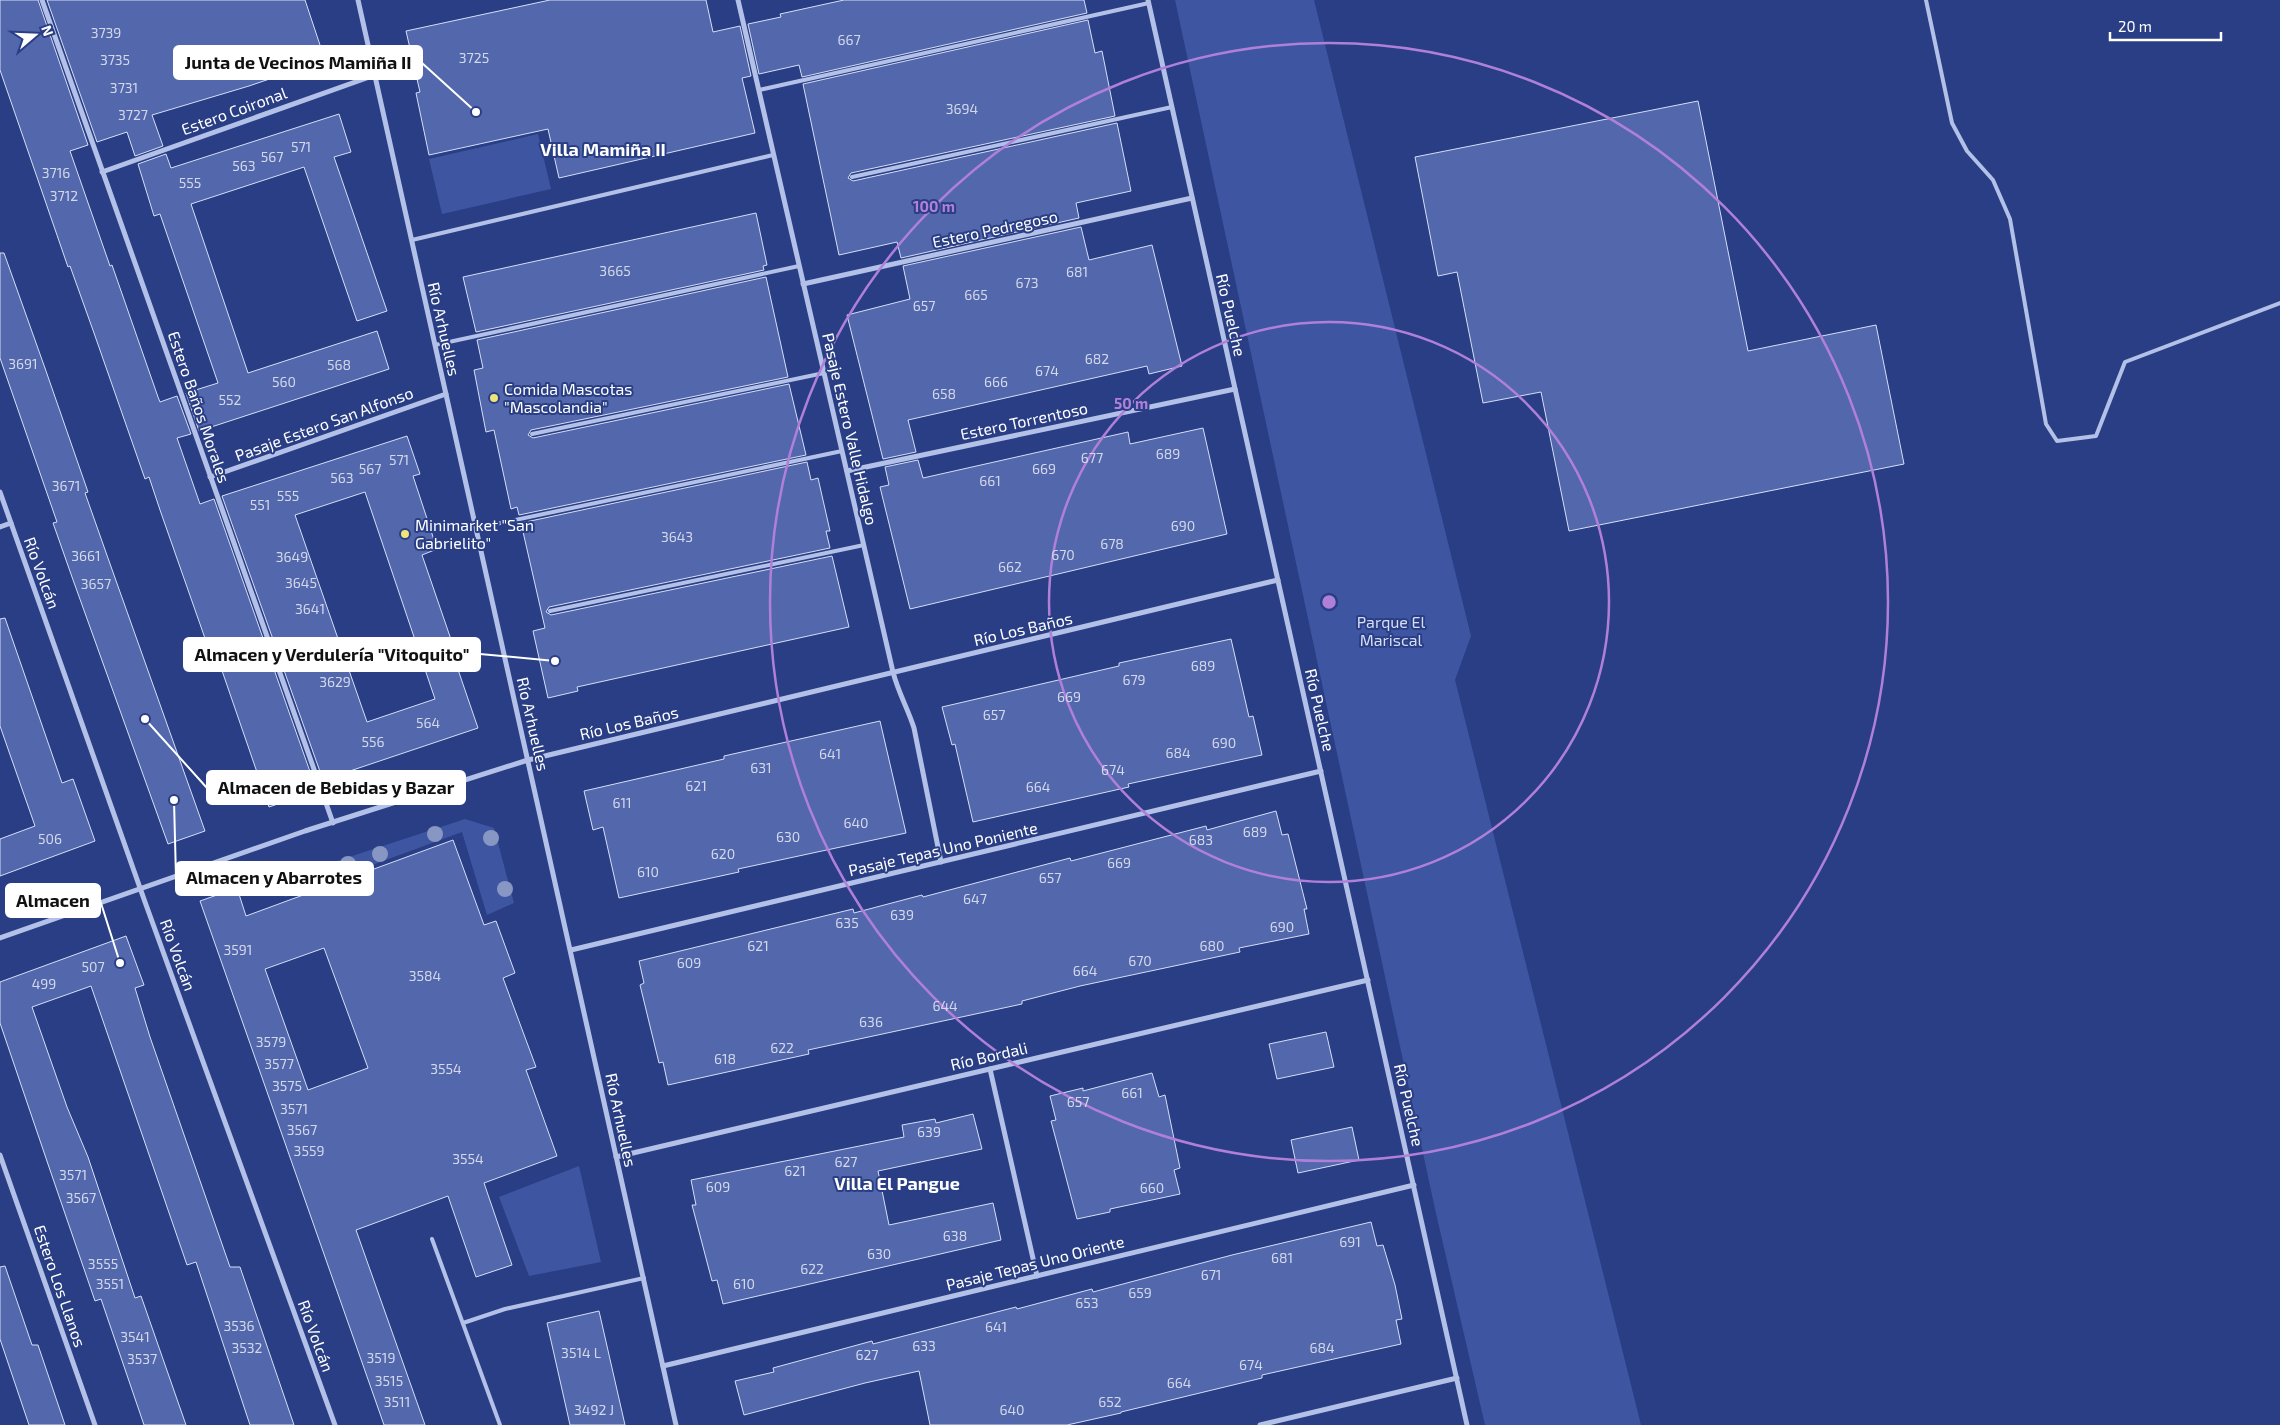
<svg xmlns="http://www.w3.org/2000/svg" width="2280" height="1425" viewBox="0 0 2280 1425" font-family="'Exo 2',sans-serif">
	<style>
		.green { fill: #3e56a1 }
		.building { fill: #5267ac; stroke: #d6def6; fill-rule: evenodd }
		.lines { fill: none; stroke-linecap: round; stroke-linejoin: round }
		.lane { stroke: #b3c0e7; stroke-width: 4 }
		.street { stroke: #b3c0e7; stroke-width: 5 }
		.tree { fill: #8896c3 }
		.ring { fill: none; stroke: #b080d9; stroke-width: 2.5 }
		.poi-dot { fill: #eee47a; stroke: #293e84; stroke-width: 2 }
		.labels { text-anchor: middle; stroke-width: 4; stroke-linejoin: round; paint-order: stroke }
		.number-label { font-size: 14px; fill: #d4d9ea }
		.street-label { font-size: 16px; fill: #fff; stroke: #293e84 }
		.poi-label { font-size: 16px; fill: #fff; stroke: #293e84; text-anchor: start }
		.park-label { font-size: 16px; fill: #d6def6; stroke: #293e84 }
		.neighbourhood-label { font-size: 18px; font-weight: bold; fill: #fff; stroke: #293e84 }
		.centre { fill: #b080d9; stroke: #293e84; stroke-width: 2.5 }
		.ring-label { font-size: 15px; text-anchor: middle; font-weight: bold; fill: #b080d9; stroke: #293e84; stroke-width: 4; stroke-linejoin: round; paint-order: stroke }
		.leader { fill: none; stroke: #fff; stroke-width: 2 }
		.callout-dot { fill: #fff; stroke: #293e84; stroke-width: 2 }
		.callout { fill: #fff; stroke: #fff; stroke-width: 2 }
		.callout-label { font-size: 18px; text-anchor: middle; font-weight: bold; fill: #111 }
	</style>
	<rect width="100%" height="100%" fill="#293e84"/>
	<g class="green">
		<polygon points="1175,0 1314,0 1471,636 1455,680 1641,1425 1485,1425 1435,1209"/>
		<polygon points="538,134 551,189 442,214 429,159"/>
		<polygon points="465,819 494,828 514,903 487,915 462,832 285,897 279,880"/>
		<polygon points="579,1166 601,1262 529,1276 499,1197"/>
	</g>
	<g class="building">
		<polygon points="0,0 38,0 88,145 70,151 110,266 112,265 158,397 160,402 177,396 191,434 177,438 200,504 214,499 314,783 299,789 301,796 269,807 219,662 214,664 160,510 149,477 145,479 94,333 70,266 68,267 0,70"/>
		<polygon points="47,0 305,0 325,60 249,86 152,115 163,146 135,156 127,132 97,142"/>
		<polygon points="550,0 706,0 713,32 740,26 751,76 742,78 755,133 559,178 548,129 429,155 416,93 420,92 406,31"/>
		<polygon points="844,0 1084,0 1087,13 802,77 799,65 759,74 748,24 781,17 780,14"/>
		<polygon points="1088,20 1095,53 1102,51 1115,116 851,173 848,178 853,181 1117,123 1131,191 1076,203 1079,218 901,258 897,242 839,255 803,84"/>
		<polygon points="1698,101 1748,351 1876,325 1904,464 1569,531 1541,392 1483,403 1457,272 1438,276 1415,157"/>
		<polygon points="339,114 351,152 334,157 387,311 357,321 304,167 191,204 248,373 377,331 389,369 199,431 186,393 218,383 160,214 154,216 138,164 166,154 171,168"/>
		<polygon points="756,213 767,265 763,266 764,270 476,332 463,277"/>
		<polygon points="1081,227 1089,260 1152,245 1182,366 1149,374 1147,366 908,420 916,452 883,459 847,315 910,299 903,266"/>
		<polygon points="0,253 4,253 46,371 88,492 85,493 109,561 205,831 168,844 72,577 53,523 57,522 0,358"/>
		<polygon points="766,277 788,377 531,430 528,435 533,438 789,384 806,455 519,515 517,507 511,509 494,430 486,432 474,370 483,368 477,340"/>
		<polygon points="1203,428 1227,534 910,609 880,487 889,485 885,467 918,460 923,478 1128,432 1130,444"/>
		<path d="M407 436 420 474 413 476 437 549 422 555 456 654 453 655 478 728 323 780 222 496ZM365 492 435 699 367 722 295 515Z"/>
		<polygon points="807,462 811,480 818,478 830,531 826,531 830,548 549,607 546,612 551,615 832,556 849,627 577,687 578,691 548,698 533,631 545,628 521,523"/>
		<polygon points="5,618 62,783 73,779 95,841 0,876 0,839 35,826 0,726 0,619"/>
		<polygon points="1231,639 1249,717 1253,716 1262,755 1128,784 1129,787 973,822 955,744 952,745 942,707 1119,666 1119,663"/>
		<polygon points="880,721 906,833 738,869 739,872 619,898 603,827 593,830 584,791 724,759 724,756"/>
		<polygon points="1276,811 1282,835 1288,834 1307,909 1304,909 1309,934 1239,948 1240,952 1080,986 1022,1001 1022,1004 808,1050 809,1054 668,1085 663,1062 659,1063 640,985 644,983 639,961 853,909 854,913 922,895 923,897 1070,858 1071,861 1206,826 1207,830"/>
		<path d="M453 840 484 925 496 921 515 973 503 978 536 1067 526 1070 557 1156 484 1183 512 1265 476 1277 448 1196 356 1230 425 1425H384L200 901 237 888 246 916ZM324 948 368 1068 308 1090 265 969Z"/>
		<polygon points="126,936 144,985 135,988 150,1037 230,1267 240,1267 294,1425 250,1425 196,1262 187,1265 91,986 32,1007 67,1107 88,1157 135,1298 141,1296 186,1425 144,1425 101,1299 95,1301 50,1170 0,1023 0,982"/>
		<polygon points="1326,1032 1334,1067 1277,1079 1269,1044"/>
		<polygon points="1152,1073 1159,1097 1165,1095 1180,1168 1174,1170 1180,1194 1110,1209 1110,1212 1077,1219 1051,1121 1056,1120 1050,1096 1083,1088 1083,1091"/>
		<polygon points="973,1114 982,1149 878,1171 889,1225 993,1203 1001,1240 723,1304 717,1280 712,1281 692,1205 696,1205 691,1180 904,1137 902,1125 935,1119 936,1123"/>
		<polygon points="1352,1127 1359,1160 1298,1173 1291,1140"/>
		<polygon points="1371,1222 1377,1246 1383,1245 1395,1285 1402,1319 1396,1320 1401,1344 1262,1375 1262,1378 1121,1412 1121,1413 1067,1425 930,1425 919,1371 865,1383 744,1415 735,1381 774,1372 773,1368 872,1341 873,1344 1016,1307 1017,1309 1092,1289 1093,1292 1232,1255"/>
		<polygon points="5,1266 32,1345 38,1345 65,1425 29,1425 0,1339 0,1267"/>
		<polygon points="599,1311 625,1425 570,1425 547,1323"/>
	</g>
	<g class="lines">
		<g class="lane">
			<polyline points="1926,0 1952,123 1967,151 1993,180 2010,219 2046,424 2057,441 2096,436 2125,362 2280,303"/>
			<polyline points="759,90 1149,3"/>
			<polyline points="852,177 1172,107"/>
			<polyline points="412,240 773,155"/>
			<polyline points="435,345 799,266"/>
			<polyline points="532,434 824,373"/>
			<polyline points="477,528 842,451"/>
			<polyline points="550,611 864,545"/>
			<polyline points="432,1239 500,1425"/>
			<polyline points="463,1323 505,1309 644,1278"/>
		</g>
		<g class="street">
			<polyline points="42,0 333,823"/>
			<polyline points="358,0 676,1425"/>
			<path d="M738 0 893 672C898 692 908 709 914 728L941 862"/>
			<polyline points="1148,0 1467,1425"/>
			<polyline points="102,172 375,75"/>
			<polyline points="803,284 1192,198"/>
			<polyline points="847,471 1235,389"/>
			<polyline points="210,477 446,394"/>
			<polyline points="0,492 145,902 335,1425"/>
			<polyline points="0,527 11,523"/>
			<polyline points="0,938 305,831 528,760 1278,580"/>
			<polyline points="571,950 1321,771"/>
			<polyline points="990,1069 1037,1276"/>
			<polyline points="0,1155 95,1425"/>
			<polyline points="616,1157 1368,980"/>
			<polyline points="663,1366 1414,1185"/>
			<polyline points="1260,1425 1457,1378"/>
		</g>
	</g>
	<g class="tree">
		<circle cx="435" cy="834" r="8"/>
		<circle cx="491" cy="838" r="8"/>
		<circle cx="380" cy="854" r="8"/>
		<circle cx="348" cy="864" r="8"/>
		<circle cx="505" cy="889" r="8"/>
	</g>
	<g class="ring">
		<circle cx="1329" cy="602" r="280"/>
		<circle cx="1329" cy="602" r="559"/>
	</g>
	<g class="poi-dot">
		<circle cx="494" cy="398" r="5"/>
		<circle cx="405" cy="534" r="5"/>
	</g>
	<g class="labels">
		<g class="number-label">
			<text x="106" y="38">3739</text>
			<text x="849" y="45">667</text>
			<text x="474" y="63">3725</text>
			<text x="115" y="65">3735</text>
			<text x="124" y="93">3731</text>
			<text x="962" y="114">3694</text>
			<text x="133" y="120">3727</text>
			<text x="301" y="152">571</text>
			<text x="272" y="162">567</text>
			<text x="244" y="171">563</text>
			<text x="56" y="178">3716</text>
			<text x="190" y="188">555</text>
			<text x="64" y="201">3712</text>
			<text x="615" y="276">3665</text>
			<text x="1077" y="277">681</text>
			<text x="1027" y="288">673</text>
			<text x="976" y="300">665</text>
			<text x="924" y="311">657</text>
			<text x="1097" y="364">682</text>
			<text x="23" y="369">3691</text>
			<text x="339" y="370">568</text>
			<text x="1047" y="376">674</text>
			<text x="284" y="387">560</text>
			<text x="996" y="387">666</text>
			<text x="944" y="399">658</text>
			<text x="230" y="405">552</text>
			<text x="1168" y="459">689</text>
			<text x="1092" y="463">677</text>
			<text x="399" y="465">571</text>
			<text x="370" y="474">567</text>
			<text x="1044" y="474">669</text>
			<text x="342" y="483">563</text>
			<text x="990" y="486">661</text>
			<text x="66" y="491">3671</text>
			<text x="288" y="501">555</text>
			<text x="260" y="510">551</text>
			<text x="1183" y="531">690</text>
			<text x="677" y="542">3643</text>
			<text x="1112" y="549">678</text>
			<text x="1063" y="560">670</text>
			<text x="86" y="561">3661</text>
			<text x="292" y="562">3649</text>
			<text x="1010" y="572">662</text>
			<text x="301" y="588">3645</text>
			<text x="96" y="589">3657</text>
			<text x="310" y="614">3641</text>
			<text x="1203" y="671">689</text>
			<text x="1134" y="685">679</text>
			<text x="335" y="687">3629</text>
			<text x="1069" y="702">669</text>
			<text x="994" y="720">657</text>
			<text x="428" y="728">564</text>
			<text x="373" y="747">556</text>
			<text x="1224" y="748">690</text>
			<text x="1178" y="758">684</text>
			<text x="830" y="759">641</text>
			<text x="761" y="773">631</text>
			<text x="1113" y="775">674</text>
			<text x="696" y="791">621</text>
			<text x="1038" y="792">664</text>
			<text x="622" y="808">611</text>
			<text x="856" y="828">640</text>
			<text x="1255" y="837">689</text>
			<text x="788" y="842">630</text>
			<text x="50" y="844">506</text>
			<text x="1201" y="845">683</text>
			<text x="723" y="859">620</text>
			<text x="1119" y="868">669</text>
			<text x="648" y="877">610</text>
			<text x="1050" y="883">657</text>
			<text x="975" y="904">647</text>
			<text x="902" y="920">639</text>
			<text x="847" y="928">635</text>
			<text x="1282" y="932">690</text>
			<text x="758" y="951">621</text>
			<text x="1212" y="951">680</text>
			<text x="238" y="955">3591</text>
			<text x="1140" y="966">670</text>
			<text x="689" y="968">609</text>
			<text x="93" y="972">507</text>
			<text x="1085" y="976">664</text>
			<text x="425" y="981">3584</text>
			<text x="44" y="989">499</text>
			<text x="945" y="1011">644</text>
			<text x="871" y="1027">636</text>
			<text x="271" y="1047">3579</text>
			<text x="782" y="1053">622</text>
			<text x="725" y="1064">618</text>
			<text x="279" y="1069">3577</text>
			<text x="446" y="1074">3554</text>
			<text x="287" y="1091">3575</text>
			<text x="1132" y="1098">661</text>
			<text x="1078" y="1107">657</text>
			<text x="294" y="1114">3571</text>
			<text x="302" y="1135">3567</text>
			<text x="929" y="1137">639</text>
			<text x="309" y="1156">3559</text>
			<text x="468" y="1164">3554</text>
			<text x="846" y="1167">627</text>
			<text x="795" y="1176">621</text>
			<text x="73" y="1180">3571</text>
			<text x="718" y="1192">609</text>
			<text x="1152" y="1193">660</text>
			<text x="81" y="1203">3567</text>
			<text x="955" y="1241">638</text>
			<text x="1350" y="1247">691</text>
			<text x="879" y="1259">630</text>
			<text x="1282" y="1263">681</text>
			<text x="103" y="1269">3555</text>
			<text x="812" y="1274">622</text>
			<text x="1211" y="1280">671</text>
			<text x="110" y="1289">3551</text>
			<text x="744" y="1289">610</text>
			<text x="1140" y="1298">659</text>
			<text x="1087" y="1308">653</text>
			<text x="239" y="1331">3536</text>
			<text x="996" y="1332">641</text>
			<text x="135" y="1342">3541</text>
			<text x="924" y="1351">633</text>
			<text x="247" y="1353">3532</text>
			<text x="1322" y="1353">684</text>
			<text x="581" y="1358">3514 L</text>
			<text x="867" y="1360">627</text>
			<text x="381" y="1363">3519</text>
			<text x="142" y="1364">3537</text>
			<text x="1251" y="1370">674</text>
			<text x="389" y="1386">3515</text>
			<text x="1179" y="1388">664</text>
			<text x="397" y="1407">3511</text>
			<text x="1110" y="1407">652</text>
			<text x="594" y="1415">3492 J</text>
			<text x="1012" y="1415">640</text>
		</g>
		<g class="street-label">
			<text transform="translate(234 111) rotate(-20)" y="6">Estero Coironal</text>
			<text transform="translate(995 229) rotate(-12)" y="6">Estero Pedregoso</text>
			<text transform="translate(1231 315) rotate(77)" y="6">Río Puelche</text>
			<text transform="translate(444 329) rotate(77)" y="6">Río Arhuelles</text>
			<text transform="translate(199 407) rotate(71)" y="6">Estero Baños Morales</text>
			<text transform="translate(1024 421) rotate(-12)" y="6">Estero Torrentoso</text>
			<text transform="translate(324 424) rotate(-20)" y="6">Pasaje Estero San Alfonso</text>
			<text transform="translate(850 429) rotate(77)" y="6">Pasaje Estero Valle Hidalgo</text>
			<text transform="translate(42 573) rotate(70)" y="6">Río Volcán</text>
			<text transform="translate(1023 629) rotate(-13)" y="6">Río Los Baños</text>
			<text transform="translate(1320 710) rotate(77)" y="6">Río Puelche</text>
			<text transform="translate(629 723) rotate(-13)" y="6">Río Los Baños</text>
			<text transform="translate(533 724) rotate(77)" y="6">Río Arhuelles</text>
			<text transform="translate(943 849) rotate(-13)" y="6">Pasaje Tepas Uno Poniente</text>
			<text transform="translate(178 955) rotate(70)" y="6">Río Volcán</text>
			<text transform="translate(989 1056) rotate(-13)" y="6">Río Bordali</text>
			<text transform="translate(1409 1105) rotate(77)" y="6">Río Puelche</text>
			<text transform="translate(621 1120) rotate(78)" y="6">Río Arhuelles</text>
			<text transform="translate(1035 1263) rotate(-14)" y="6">Pasaje Tepas Uno Oriente</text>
			<text transform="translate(60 1286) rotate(71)" y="6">Estero Los Llanos</text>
			<text transform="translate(316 1336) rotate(70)" y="6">Río Volcán</text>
		</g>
		<g class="poi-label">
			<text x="504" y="395">Comida Mascotas<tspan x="504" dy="18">"Mascolandia"</tspan></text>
			<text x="415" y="531">Minimarket "San<tspan x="415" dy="18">Gabrielito"</tspan></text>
		</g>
		<g class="park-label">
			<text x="1391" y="628">Parque El<tspan x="1391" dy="18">Mariscal</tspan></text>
		</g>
		<g class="neighbourhood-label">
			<text x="603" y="156">Villa Mamiña II</text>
			<text x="897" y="1190">Villa El Pangue</text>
		</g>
	</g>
	<circle cx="1329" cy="602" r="8" class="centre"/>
	<g class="ring-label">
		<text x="934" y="212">100 m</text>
		<text x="1131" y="409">50 m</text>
	</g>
	<path class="leader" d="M476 112L422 63M555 661L480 654M145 719L207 788M174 800L176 878M120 963L100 900"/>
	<g class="callout-dot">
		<circle cx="476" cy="112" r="5"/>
		<circle cx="555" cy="661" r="5"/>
		<circle cx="145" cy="719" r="5"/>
		<circle cx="174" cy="800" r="5"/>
		<circle cx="120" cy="963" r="5"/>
	</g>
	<g class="callout">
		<rect x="174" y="46" width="248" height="33" rx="5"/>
		<rect x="184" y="638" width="296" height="33" rx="5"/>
		<rect x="207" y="771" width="258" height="33" rx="5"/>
		<rect x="176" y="862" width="197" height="33" rx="5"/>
		<rect x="6" y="884" width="94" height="33" rx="5"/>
	</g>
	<g class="callout-label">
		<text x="298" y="69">Junta de Vecinos Mamiña II</text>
		<text x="332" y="661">Almacen y Verdulería "Vitoquito"</text>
		<text x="336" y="794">Almacen de Bebidas y Bazar</text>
		<text x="274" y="884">Almacen y Abarrotes</text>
		<text x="53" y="907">Almacen</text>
	</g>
	<g transform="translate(35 35) rotate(71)" stroke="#293e84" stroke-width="4" paint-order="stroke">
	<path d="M0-4L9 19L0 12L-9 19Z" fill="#ffffff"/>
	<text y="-8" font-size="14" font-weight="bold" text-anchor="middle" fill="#ffffff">N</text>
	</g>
	<path d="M2110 32v8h111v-8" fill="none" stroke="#ffffff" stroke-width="2.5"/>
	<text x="2118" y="32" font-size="15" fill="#ffffff" stroke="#293e84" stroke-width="4" paint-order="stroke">20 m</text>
</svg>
